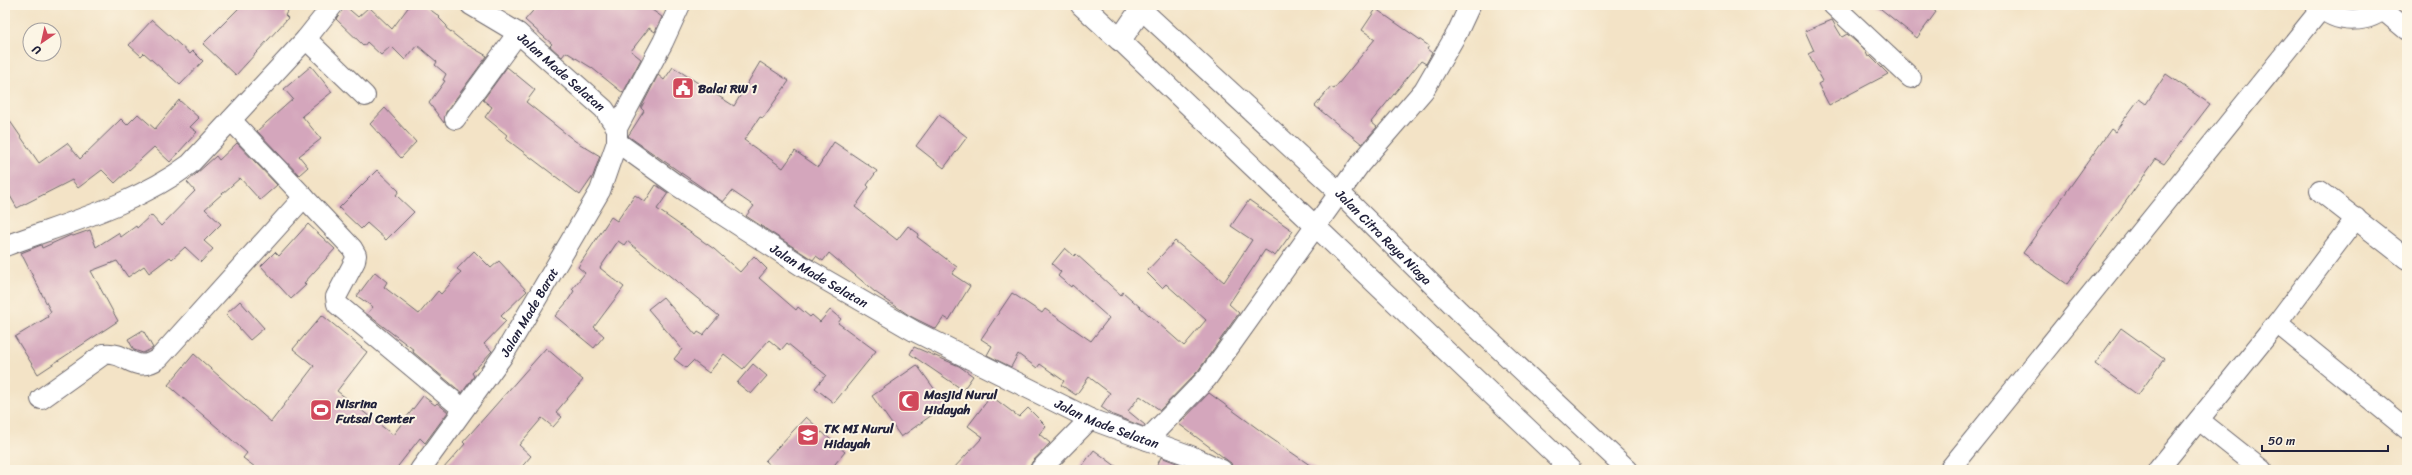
<svg xmlns="http://www.w3.org/2000/svg" width="2412" height="475" viewBox="0 0 2412 475" font-family="Sriracha,sans-serif">
	<style>
		.building { fill: #d4a6bc }
		.lines { fill: none; stroke-linecap: round; stroke-linejoin: round }
		.minor-casing { stroke: #6b666c; stroke-width: 22 }
		.tertiary-casing { stroke: #6b666c; stroke-width: 24 }
		.minor { stroke: #fff; stroke-width: 20 }
		.tertiary { stroke: #fff; stroke-width: 22 }
		.labels { text-anchor: middle; stroke-width: 4; stroke-linejoin: round; paint-order: stroke }
		.street-label { font-size: 13px; fill: #22223b; stroke: #fcf5e5 }
		.poi-label { font-size: 13px; font-weight: bold; fill: #22223b; stroke: #fcf5e5; text-anchor: start }
	</style>
	<rect width="100%" height="100%" fill="#fcf5e5"/>
	<filter id="ink" filterUnits="userSpaceOnUse"><feTurbulence type="fractalNoise" baseFrequency=".025" numOctaves="2"/><feDisplacementMap in="SourceGraphic" scale="8" xChannelSelector="R" yChannelSelector="G"/><feConvolveMatrix kernelMatrix="1 2 1 2 8 2 1 2 1" color-interpolation-filters="sRGB"/></filter>
	<filter id="wash" filterUnits="userSpaceOnUse"><feTurbulence type="fractalNoise" baseFrequency=".012" numOctaves="4" result="noise"/><feDisplacementMap in="SourceGraphic" scale="16" xChannelSelector="R" yChannelSelector="G"/><feGaussianBlur stdDeviation="0.9" result="paint"/><feColorMatrix in="noise" values="0 0 0 0 0 0 0 0 0 0 0 0 0 0 0 0 0 1.4 0 .05"/><feComposite in="paint" operator="in"/></filter>
	<g filter="url(#wash)">
		<rect width="100%" height="100%" fill="#f3e3c6"/>
		<g id="blocks">
			<g class="building">
				<polygon points="242,5 292,5 285,15 288,18 236,75 203,44"/>
				<polygon points="344,5 358,17 369,7 392,29 410,5 424,5 440,17 439,18 447,26 446,28 466,44 487,56 446,112 444,123 429,103 445,81 443,80 446,74 435,65 437,62 417,45 405,60 391,46 381,55 367,42 364,46 336,19"/>
				<polygon points="538,5 645,5 662,17 655,32 649,28 631,51 641,59 623,93 592,68 566,52 562,57 550,46 552,44 525,20"/>
				<polygon points="1876,5 1927,5 1936,12 1917,38"/>
				<polygon points="1376,9 1429,46 1427,49 1432,53 1426,64 1421,61 1371,122 1377,127 1362,144 1315,106 1331,87 1334,89 1375,39 1362,30"/>
				<polygon points="152,20 190,54 193,51 203,61 180,85 144,53 141,56 129,45"/>
				<polygon points="1832,20 1842,37 1847,34 1865,50 1868,57 1870,56 1888,74 1829,105 1818,84 1823,81 1808,54 1814,51 1805,31"/>
				<polygon points="760,62 789,81 763,118 760,117 744,140 783,168 795,151 818,167 834,142 877,171 867,185 869,187 855,207 897,240 908,226 919,234 917,237 957,267 952,274 970,286 949,320 944,317 936,329 910,316 875,292 829,253 823,261 816,256 813,260 746,216 754,206 732,191 723,202 628,136 644,111 641,108 658,75 664,80 673,67 734,106"/>
				<polygon points="311,66 332,92 302,116 321,139 299,156 308,167 299,175 257,131 293,99 284,89"/>
				<polygon points="507,67 535,90 526,102 575,141 600,156 593,176 580,195 505,138 507,135 485,117 492,107 483,100"/>
				<polygon points="2166,74 2210,104 2164,164 2156,159 2067,284 2023,253 2111,129 2115,132 2139,99 2146,104"/>
				<polygon points="179,100 199,118 190,127 197,132 170,162 154,147 115,183 102,170 78,188 72,180 17,208 5,187 5,114 39,163 67,143 80,159 121,119 127,125 138,114 155,129"/>
				<polygon points="385,108 416,142 401,158 370,124"/>
				<polygon points="939,115 967,137 944,168 916,146"/>
				<polygon points="237,143 277,185 260,200 240,178 205,209 221,224 204,241 213,249 201,262 185,247 172,259 170,257 149,273 144,266 128,277 117,261 91,271 118,321 38,374 15,337 48,317 47,315 51,312 21,253 41,245 42,248 71,235 73,236 90,230 96,247 118,233 121,237 136,226 137,228 151,215 161,226 195,191 187,182 216,156 219,160"/>
				<polygon points="377,170 399,191 396,195 414,212 386,240 367,223 361,229 339,208"/>
				<polygon points="656,185 668,193 657,209 714,249 740,272 754,256 767,269 759,278 796,310 798,307 810,317 812,315 820,322 830,310 841,319 838,323 876,351 834,403 815,388 826,375 787,343 781,350 769,340 743,369 724,354 709,373 693,361 686,368 674,359 682,349 648,309 663,297 696,335 698,332 703,335 719,316 627,241 624,245 618,241 600,268 624,287 594,327 604,336 594,348 555,316 567,302 574,291 572,289 585,273 578,267 611,217 617,221 635,195 645,202"/>
				<polygon points="1249,200 1293,231 1275,256 1265,250 1229,304 1239,313 1198,371 1160,410 1140,396 1128,411 1145,425 1144,427 1113,415 1101,407 1110,393 1089,377 1076,395 1061,385 1064,381 1040,364 1037,368 1018,354 1011,367 987,355 992,346 981,339 1012,293 1042,313 1045,309 1091,341 1109,318 1072,285 1071,287 1058,276 1061,272 1052,264 1065,248 1074,256 1076,254 1121,295 1123,292 1184,346 1206,320 1166,284 1162,288 1146,272 1175,241 1224,282 1252,240 1231,226"/>
				<polygon points="308,224 335,249 304,283 306,285 291,299 261,266 275,252 279,256"/>
				<polygon points="474,251 491,268 499,261 527,291 501,316 506,321 484,344 492,351 472,373 474,376 462,393 413,352 414,350 367,314 373,307 357,296 375,272 387,282 384,287 419,314 438,291 441,294 461,272 457,269"/>
				<polygon points="240,301 264,328 250,340 226,314"/>
				<polygon points="322,315 367,352 337,391 393,435 423,396 435,405 437,403 448,412 425,443 420,438 395,470 259,470 243,458 247,453 168,385 194,354 271,422 314,366 293,349"/>
				<polygon points="2121,328 2164,359 2138,395 2095,364"/>
				<polygon points="143,330 153,348 143,353 134,350 128,339"/>
				<polygon points="914,347 959,366 973,376 963,390 910,354"/>
				<polygon points="546,348 583,380 556,412 562,417 553,427 542,418 519,445 531,456 519,470 442,470 465,444 463,442"/>
				<polygon points="753,364 767,376 751,394 737,383"/>
				<polygon points="917,365 946,405 901,437 872,396"/>
				<polygon points="1209,393 1269,437 1317,470 1233,470 1231,463 1179,424"/>
				<polygon points="991,396 1019,417 1028,408 1046,426 1039,434 1050,443 1032,462 1029,470 952,470 983,437 968,426"/>
				<polygon points="806,417 817,427 804,445 822,432 845,452 830,470 775,470 765,461"/>
				<polygon points="1094,450 1121,470 1079,470"/>
				<polygon points="1161,457 1187,467 1194,470 1155,470"/>
			</g>
		</g>
	</g>
	<g filter="url(#ink)">
		<use href="#blocks" fill-opacity="0" stroke="#6b666c" stroke-width="1"/>
		<g class="lines">
			<g class="minor-casing">
				<g id="minor">
					<path id="s1" d="M471 5 518 33 604 109 617 128V142L678 186 805 268 914 331 1090 419 1191 456 1222 470"/>
					<polyline points="1833,5 1911,78"/>
					<path d="M2318 5C2336 25 2370 24 2388 5"/>
					<path id="s2" d="M1141 9 1339 192 1459 311 1628 470"/>
					<polyline points="2383,10 2407,30"/>
					<polyline points="306,39 365,96"/>
					<path d="M1120 40C1271 183 1420 328 1571 470"/>
					<polyline points="455,119 518,33"/>
					<polyline points="231,120 352,248 356,255 355,261 336,297 337,304 463,409"/>
					<polyline points="617,128 663,42 680,5"/>
					<polyline points="2320,191 2407,259"/>
					<path d="M5 246C67 223 137 204 190 164L306 39 333 5"/>
					<polyline points="2277,323 2407,429"/>
					<path d="M41 399 104 354C128 351 134 376 159 358L304 197"/>
					<polyline points="2199,420 2262,470"/>
					<polyline points="1147,440 1207,378 1360,164 1424,90 1457,33 1470,5"/>
					<path id="s3" d="M420 470 504 354 600 191 617 142"/>
					<polyline points="1040,470 1090,419"/>
					<polyline points="1949,470 2321,9"/>
					<polyline points="2158,470 2277,323 2356,218"/>
				</g>
			</g>
			<g class="tertiary-casing">
				<polyline id="tertiary" points="1082,5 1120,40 1144,5"/>
			</g>
			<use href="#minor" class="minor"/>
			<use href="#tertiary" class="tertiary"/>
		</g>
	</g>
	<defs>
		<g id="civic-square" transform="scale(1.15)"><rect x="-9" y="-9" width="18" height="18" rx="4" fill="#d1495b" stroke="#fcf5e5"/><path d="M-.6-6.5H3V-4.5H.6V-3L4-1V1h2V6H-6V1h2V-1L-.6-3ZM-1.2 2.5V6h2.4V2.5Z" fill="#fff"/></g>
		<g id="mosque-square" transform="scale(1.15)"><rect x="-9" y="-9" width="18" height="18" rx="4" fill="#d1495b" stroke="#fcf5e5"/><path d="M3.5-4.9A6 6 0 1 0 3.5 4.9A5 5 0 1 1 3.5-4.9Z" fill="#fff"/></g>
		<g id="stadium-square" transform="scale(1.15)"><rect x="-9" y="-9" width="18" height="18" rx="4" fill="#d1495b" stroke="#fcf5e5"/><path d="M0-5a6.5 5 0 1 0 0 10a6.5 5 0 1 0 0-10ZM-3.5-1.8h7v3.6h-7Z" fill="#fff"/></g>
		<g id="school-square" transform="scale(1.15)"><rect x="-9" y="-9" width="18" height="18" rx="4" fill="#d1495b" stroke="#fcf5e5"/><path d="M0-5L7-2L0 1L-7-2ZM-4 1L0 2.5L4 1V4Q0 6-4 4Z" fill="#fff"/></g>
	</defs>
	<g fill-rule="evenodd">
		<use href="#civic-square" x="683" y="88"/>
		<use href="#mosque-square" x="909" y="401"/>
		<use href="#stadium-square" x="321" y="410"/>
		<use href="#school-square" x="808" y="435"/>
	</g>
	<g class="labels">
		<g class="street-label">
			<text dy="5" stroke="none"><textPath href="#s1" startOffset="113">Jalan Made Selatan</textPath></text>
			<text dy="5" stroke="none"><textPath href="#s2" startOffset="333">Jalan Citra Raya Niaga</textPath></text>
			<text dy="5" stroke="none"><textPath href="#s1" startOffset="449">Jalan Made Selatan</textPath></text>
			<text dy="5" stroke="none"><textPath href="#s3" startOffset="192">Jalan Made Barat</textPath></text>
			<text dy="5" stroke="none"><textPath href="#s1" startOffset="773">Jalan Made Selatan</textPath></text>
		</g>
		<g class="poi-label">
			<text x="698" y="93">Balai RW 1</text>
			<text x="924" y="399">Masjid Nurul<tspan x="924" dy="15">Hidayah</tspan></text>
			<text x="336" y="408">Nisrina<tspan x="336" dy="15">Futsal Center</tspan></text>
			<text x="824" y="433">TK MI Nurul<tspan x="824" dy="15">Hidayah</tspan></text>
		</g>
	</g>
	<rect width="2412" height="475" fill="none" stroke="#fcf5e5" stroke-width="20"/>
	<g transform="translate(42 42) rotate(214)"><circle r="19" fill="#fcf5e5" stroke="#a5a1a1"/>
	<path d="M0-3L7 15L0 10L-7 15Z" fill="#d1495b"/>
	<text y="-6" font-size="11" font-weight="bold" text-anchor="middle" fill="#22223b">U</text>
	</g>
	<path d="M2262 445v6h126v-6" fill="none" stroke="#22223b" stroke-width="2"/>
	<text x="2268" y="445" font-size="12" fill="#22223b" stroke="#fcf5e5" stroke-width="3" paint-order="stroke">50 m</text>
</svg>
